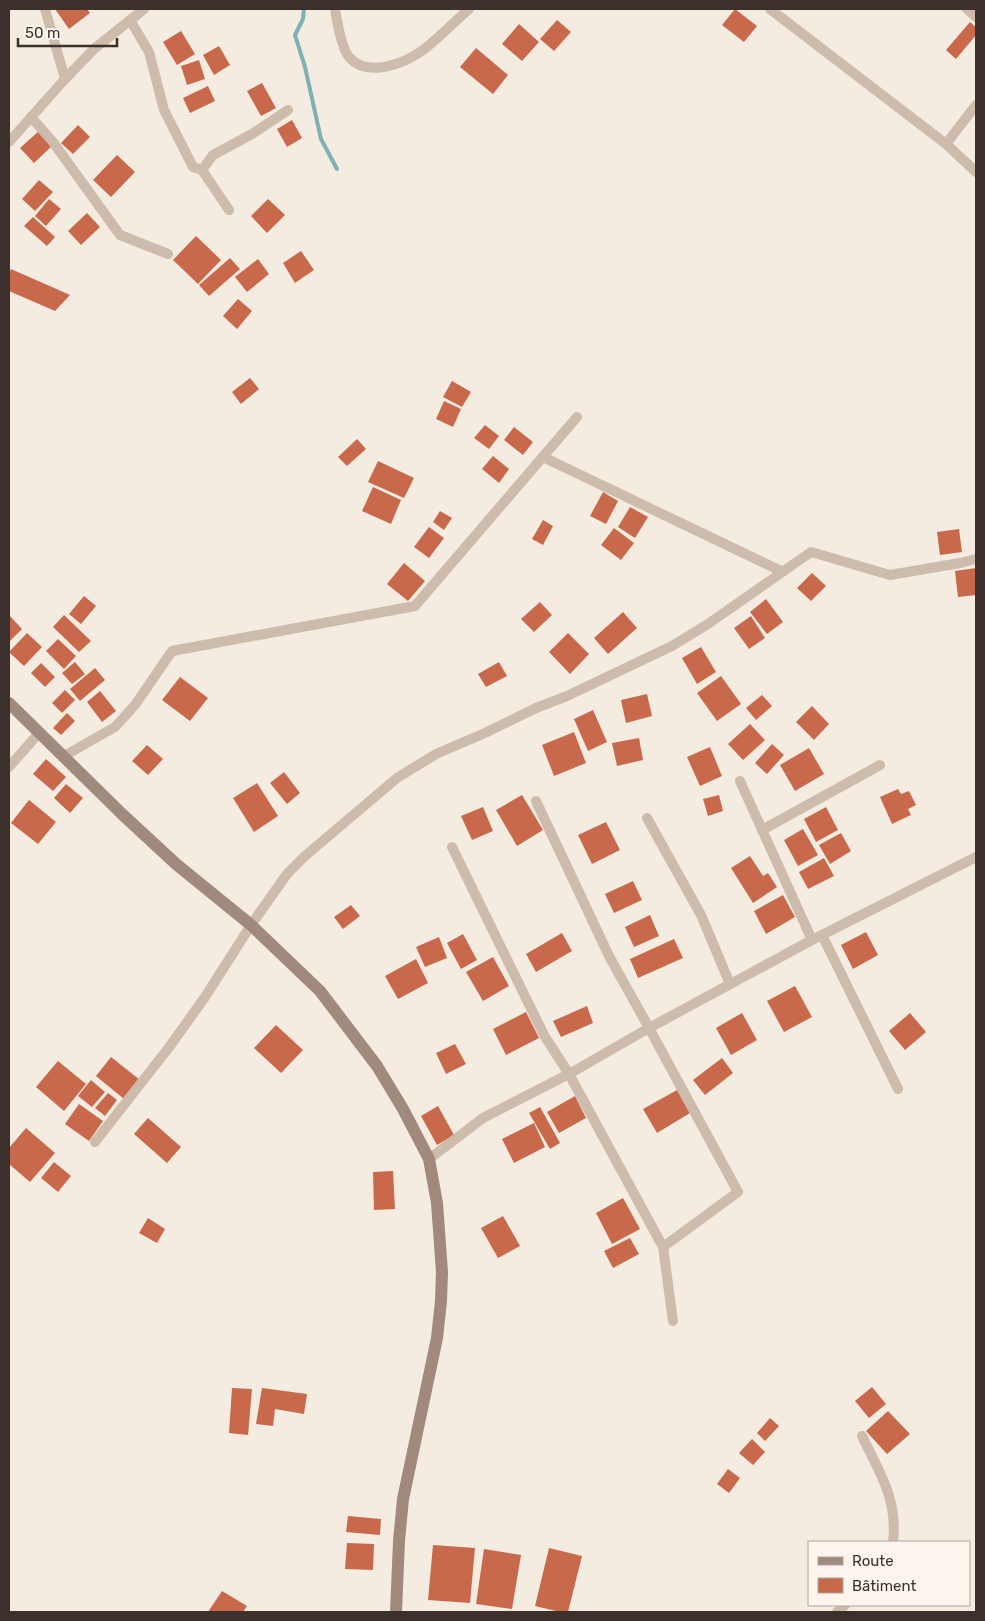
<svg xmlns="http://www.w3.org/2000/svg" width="985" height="1621" viewBox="0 0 985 1621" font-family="Rubik,sans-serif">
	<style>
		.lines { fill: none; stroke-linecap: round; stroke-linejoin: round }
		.stream { stroke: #7fb0b2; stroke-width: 4 }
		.building { fill: #c8694b }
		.street { stroke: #cdbbac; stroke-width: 10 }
		.secondary { stroke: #a18a7d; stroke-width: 12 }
	</style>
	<rect width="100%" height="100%" fill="#f4ebe1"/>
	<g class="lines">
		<polyline class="stream" points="304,9 303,19 295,35 305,67 321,139 337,169"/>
	</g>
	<g class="building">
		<polygon points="55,9 87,9 90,13 69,29"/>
		<polygon points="735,9 757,26 744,42 722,25"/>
		<polygon points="557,20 571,32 554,51 540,39"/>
		<polygon points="970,22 976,27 976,35 956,59 946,50"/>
		<polygon points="519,24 539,42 522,61 502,44"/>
		<polygon points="181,31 195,54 177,65 163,42"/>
		<polygon points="219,46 230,65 214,75 203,55"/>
		<polygon points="476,48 508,75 493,94 460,67"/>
		<polygon points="199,60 205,79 187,85 181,66"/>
		<polygon points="262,83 276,108 261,116 247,91"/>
		<polygon points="208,86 215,101 190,113 183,98"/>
		<polygon points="292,120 302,138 287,147 277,129"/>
		<polygon points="78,125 90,137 73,154 61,143"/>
		<polygon points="40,130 53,145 34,163 20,148"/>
		<polygon points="117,155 135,172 111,197 93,180"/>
		<polygon points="39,180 53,192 35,211 22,199"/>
		<polygon points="49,199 61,209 46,226 35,216"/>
		<polygon points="268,199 285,215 267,233 251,216"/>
		<polygon points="87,213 100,227 81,245 68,231"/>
		<polygon points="33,217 55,237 47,246 24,226"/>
		<polygon points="196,236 221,260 198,284 173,260"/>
		<polygon points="301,251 314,270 295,283 283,263"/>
		<polygon points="230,258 240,269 209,296 199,285"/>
		<polygon points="258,259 269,274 247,292 235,277"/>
		<polygon points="11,269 70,295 55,311 9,291 9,274"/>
		<polygon points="238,299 252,311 237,329 223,316"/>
		<polygon points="250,378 259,389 241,404 232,392"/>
		<polygon points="452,381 471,392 462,407 443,397"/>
		<polygon points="444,401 461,409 453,427 436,419"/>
		<polygon points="485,425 499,436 489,449 474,438"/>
		<polygon points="514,427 533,442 523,455 504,440"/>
		<polygon points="357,439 366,449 347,466 338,457"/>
		<polygon points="493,456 509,469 499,483 482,469"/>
		<polygon points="378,461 414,478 404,498 368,482"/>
		<polygon points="373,487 401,500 391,524 362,511"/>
		<polygon points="603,492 618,501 606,524 590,516"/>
		<polygon points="630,507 648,517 635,538 618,527"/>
		<polygon points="440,511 452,518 444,530 433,522"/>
		<polygon points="543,520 553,526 543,545 532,539"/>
		<polygon points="429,527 444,538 429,558 414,547"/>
		<polygon points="614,528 634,543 621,560 601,545"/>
		<polygon points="959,529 962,552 940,555 937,532"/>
		<polygon points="404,563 425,581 408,601 387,584"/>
		<polygon points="976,568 976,595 958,597 955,571"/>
		<polygon points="812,573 826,586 811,601 797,588"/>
		<polygon points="84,596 96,606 81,624 69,614"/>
		<polygon points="766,599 783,622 767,634 750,612"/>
		<polygon points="540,602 552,615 534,632 521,619"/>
		<polygon points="623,612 637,628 608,654 594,638"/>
		<polygon points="9,615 22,629 9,642"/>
		<polygon points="64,615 91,641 79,652 53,627"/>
		<polygon points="751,616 765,638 749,649 734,628"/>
		<polygon points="27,633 42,647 24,666 9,652"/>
		<polygon points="568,633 589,654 570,674 549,652"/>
		<polygon points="58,639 76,656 64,669 46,651"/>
		<polygon points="701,647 716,672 697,684 682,658"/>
		<polygon points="75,662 85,674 72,684 62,673"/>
		<polygon points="499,662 507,676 486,687 478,674"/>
		<polygon points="41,663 55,677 45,687 31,673"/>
		<polygon points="95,668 105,680 80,701 70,689"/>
		<polygon points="721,676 741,704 717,721 697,693"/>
		<polygon points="180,677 208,698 190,721 162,700"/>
		<polygon points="65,690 75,700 62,713 52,703"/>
		<polygon points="100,691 116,711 102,722 87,702"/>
		<polygon points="647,694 652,716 626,723 621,700"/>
		<polygon points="762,695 772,706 756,720 746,708"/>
		<polygon points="812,706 829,724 814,740 796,722"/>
		<polygon points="593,710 607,742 588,751 574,719"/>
		<polygon points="67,713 75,721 61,735 53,728"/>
		<polygon points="750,724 765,740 743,760 728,744"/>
		<polygon points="574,732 586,763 554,776 542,745"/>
		<polygon points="639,738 643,760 617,766 612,743"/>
		<polygon points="772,744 784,755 767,774 755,763"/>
		<polygon points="147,745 163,759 148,775 132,761"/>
		<polygon points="710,747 722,776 700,786 687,757"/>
		<polygon points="809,748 824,774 795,791 780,765"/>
		<polygon points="46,759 66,777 53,791 33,774"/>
		<polygon points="284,772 300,793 287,804 270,783"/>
		<polygon points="257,783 278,816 254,832 233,798"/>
		<polygon points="66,784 83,798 70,813 54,798"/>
		<polygon points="898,789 901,794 909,791 916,805 908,809 911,815 892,824 880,797"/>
		<polygon points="522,795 543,830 517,846 496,810"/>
		<polygon points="719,795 723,811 708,816 703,799"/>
		<polygon points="29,800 56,822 38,844 11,823"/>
		<polygon points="483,807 493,831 472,840 461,816"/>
		<polygon points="826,807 838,830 816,842 804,819"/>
		<polygon points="606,822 620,850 592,864 578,835"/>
		<polygon points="803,829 818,855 798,866 784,840"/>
		<polygon points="841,833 851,851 830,864 819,845"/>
		<polygon points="750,856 763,876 768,873 777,887 753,903 731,868"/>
		<polygon points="824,858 834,876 808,889 799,872"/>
		<polygon points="633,881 642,900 614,913 605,894"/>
		<polygon points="783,895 795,917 766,934 754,911"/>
		<polygon points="351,905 360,916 343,929 334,917"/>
		<polygon points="650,915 659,936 634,947 625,927"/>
		<polygon points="866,932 878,955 853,969 841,945"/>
		<polygon points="562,933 572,951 536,972 526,954"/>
		<polygon points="463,934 477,960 461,969 447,943"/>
		<polygon points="439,937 447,958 425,967 416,947"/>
		<polygon points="674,939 683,958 638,978 630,959"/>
		<polygon points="493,957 509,986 483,1001 466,972"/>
		<polygon points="416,959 428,983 398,999 385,976"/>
		<polygon points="795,986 812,1017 784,1032 767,1001"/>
		<polygon points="587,1006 593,1023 561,1037 553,1021"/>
		<polygon points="526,1012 539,1038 506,1055 493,1029"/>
		<polygon points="742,1013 757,1040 731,1055 716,1028"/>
		<polygon points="910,1013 926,1032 905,1050 889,1031"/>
		<polygon points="276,1025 303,1050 281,1073 254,1048"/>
		<polygon points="455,1044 466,1064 446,1074 436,1053"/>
		<polygon points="111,1057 140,1080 124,1099 96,1076"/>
		<polygon points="722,1058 733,1073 705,1095 693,1080"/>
		<polygon points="58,1061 86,1084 64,1111 36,1087"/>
		<polygon points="91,1080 105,1092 92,1107 78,1096"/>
		<polygon points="677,1090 690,1113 657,1133 643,1109"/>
		<polygon points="108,1093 117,1100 105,1116 95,1108"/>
		<polygon points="575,1096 586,1118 559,1133 547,1112"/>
		<polygon points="79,1104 103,1121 89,1141 65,1124"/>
		<polygon points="438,1106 454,1135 437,1145 421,1116"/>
		<polygon points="540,1107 560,1143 550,1149 529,1113"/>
		<polygon points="148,1118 181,1147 167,1163 134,1134"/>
		<polygon points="534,1123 545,1147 514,1163 502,1139"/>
		<polygon points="26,1128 55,1153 30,1182 9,1164 9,1148"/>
		<polygon points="54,1162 71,1176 58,1192 41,1178"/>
		<polygon points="393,1171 395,1209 374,1210 373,1172"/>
		<polygon points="623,1198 640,1229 612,1244 596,1213"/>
		<polygon points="503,1216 520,1246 498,1258 481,1228"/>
		<polygon points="148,1218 165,1229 157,1243 139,1233"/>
		<polygon points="630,1238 639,1254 613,1268 604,1251"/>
		<polygon points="872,1387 886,1404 869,1418 855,1401"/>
		<polygon points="232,1388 252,1389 248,1435 229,1433"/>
		<polygon points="262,1388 307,1394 304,1414 275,1409 273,1426 256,1424"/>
		<polygon points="888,1411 910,1434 887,1454 866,1431"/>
		<polygon points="770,1418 779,1426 765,1441 757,1433"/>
		<polygon points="752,1439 765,1452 753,1465 739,1453"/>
		<polygon points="728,1469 740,1478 729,1493 717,1484"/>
		<polygon points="348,1516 381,1519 380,1535 346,1532"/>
		<polygon points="347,1543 374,1544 373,1570 345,1569"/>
		<polygon points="433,1545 475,1548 470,1603 428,1600"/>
		<polygon points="549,1548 582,1556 568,1612 560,1612 535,1606"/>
		<polygon points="484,1549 521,1555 512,1609 476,1604"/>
		<polygon points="222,1591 247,1606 243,1612 208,1612"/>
	</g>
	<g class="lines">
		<g class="street">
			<polyline points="45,9 65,79"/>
			<path d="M335 9C337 21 341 47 349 57 367 78 404 64 423 50 439 38 454 22 469 9"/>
			<polyline points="770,9 946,144 976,172"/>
			<polyline points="967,9 976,17"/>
			<polyline points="130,20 149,52 164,110 193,167 202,170 229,210"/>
			<polyline points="31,117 53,142 120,235 168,254"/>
			<polyline points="9,142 65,79 94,49 144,9"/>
			<polyline points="946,144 976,105"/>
			<polyline points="202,170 213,155 252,134 288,110"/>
			<polyline points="543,457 781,571"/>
			<polyline points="64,756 115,727 135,705 172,651 415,606 577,417"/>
			<polyline points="9,767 38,734"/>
			<polyline points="740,781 812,940"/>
			<polyline points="536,801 609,956 649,1028 738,1192 663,1247"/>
			<polyline points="647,818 701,915 730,984"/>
			<polyline points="762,830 880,765"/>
			<polyline points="452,847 544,1035 569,1074 663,1247 673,1321"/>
			<polyline points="822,935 898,1089"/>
			<polyline points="95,1142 170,1046 205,997 251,925 287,874 305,856 397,778 436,754 485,733 536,708 567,696 672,646 708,624 811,552 890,575 960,563 976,559"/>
			<polyline points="429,1159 483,1118 569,1074 649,1028 812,940 976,857"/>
			<path d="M862 1436C880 1473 898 1500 893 1542"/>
			<polyline points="837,1612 845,1605"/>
		</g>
		<polyline class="secondary" points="9,703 122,814 176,864 251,925 320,991 377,1066 403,1109 429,1159 437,1203 442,1272 441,1301 437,1338 403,1499 399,1541 396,1612"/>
	</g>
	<rect width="985" height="1621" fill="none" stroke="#3b302b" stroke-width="20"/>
	<rect x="808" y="1541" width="162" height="65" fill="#fbf5ee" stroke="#aea6a0"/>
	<rect x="818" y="1557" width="25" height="8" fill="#a18a7d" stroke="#aea6a0"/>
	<text x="852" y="1566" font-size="15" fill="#3b302b">Route</text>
	<rect x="818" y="1578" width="25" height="15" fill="#c8694b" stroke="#aea6a0"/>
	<text x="852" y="1591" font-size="15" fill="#3b302b">Bâtiment</text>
	<path d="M18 38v8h99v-8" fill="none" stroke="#3b302b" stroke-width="2.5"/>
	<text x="25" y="38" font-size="15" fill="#3b302b" stroke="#fbf5ee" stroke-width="4" paint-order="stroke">50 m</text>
</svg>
